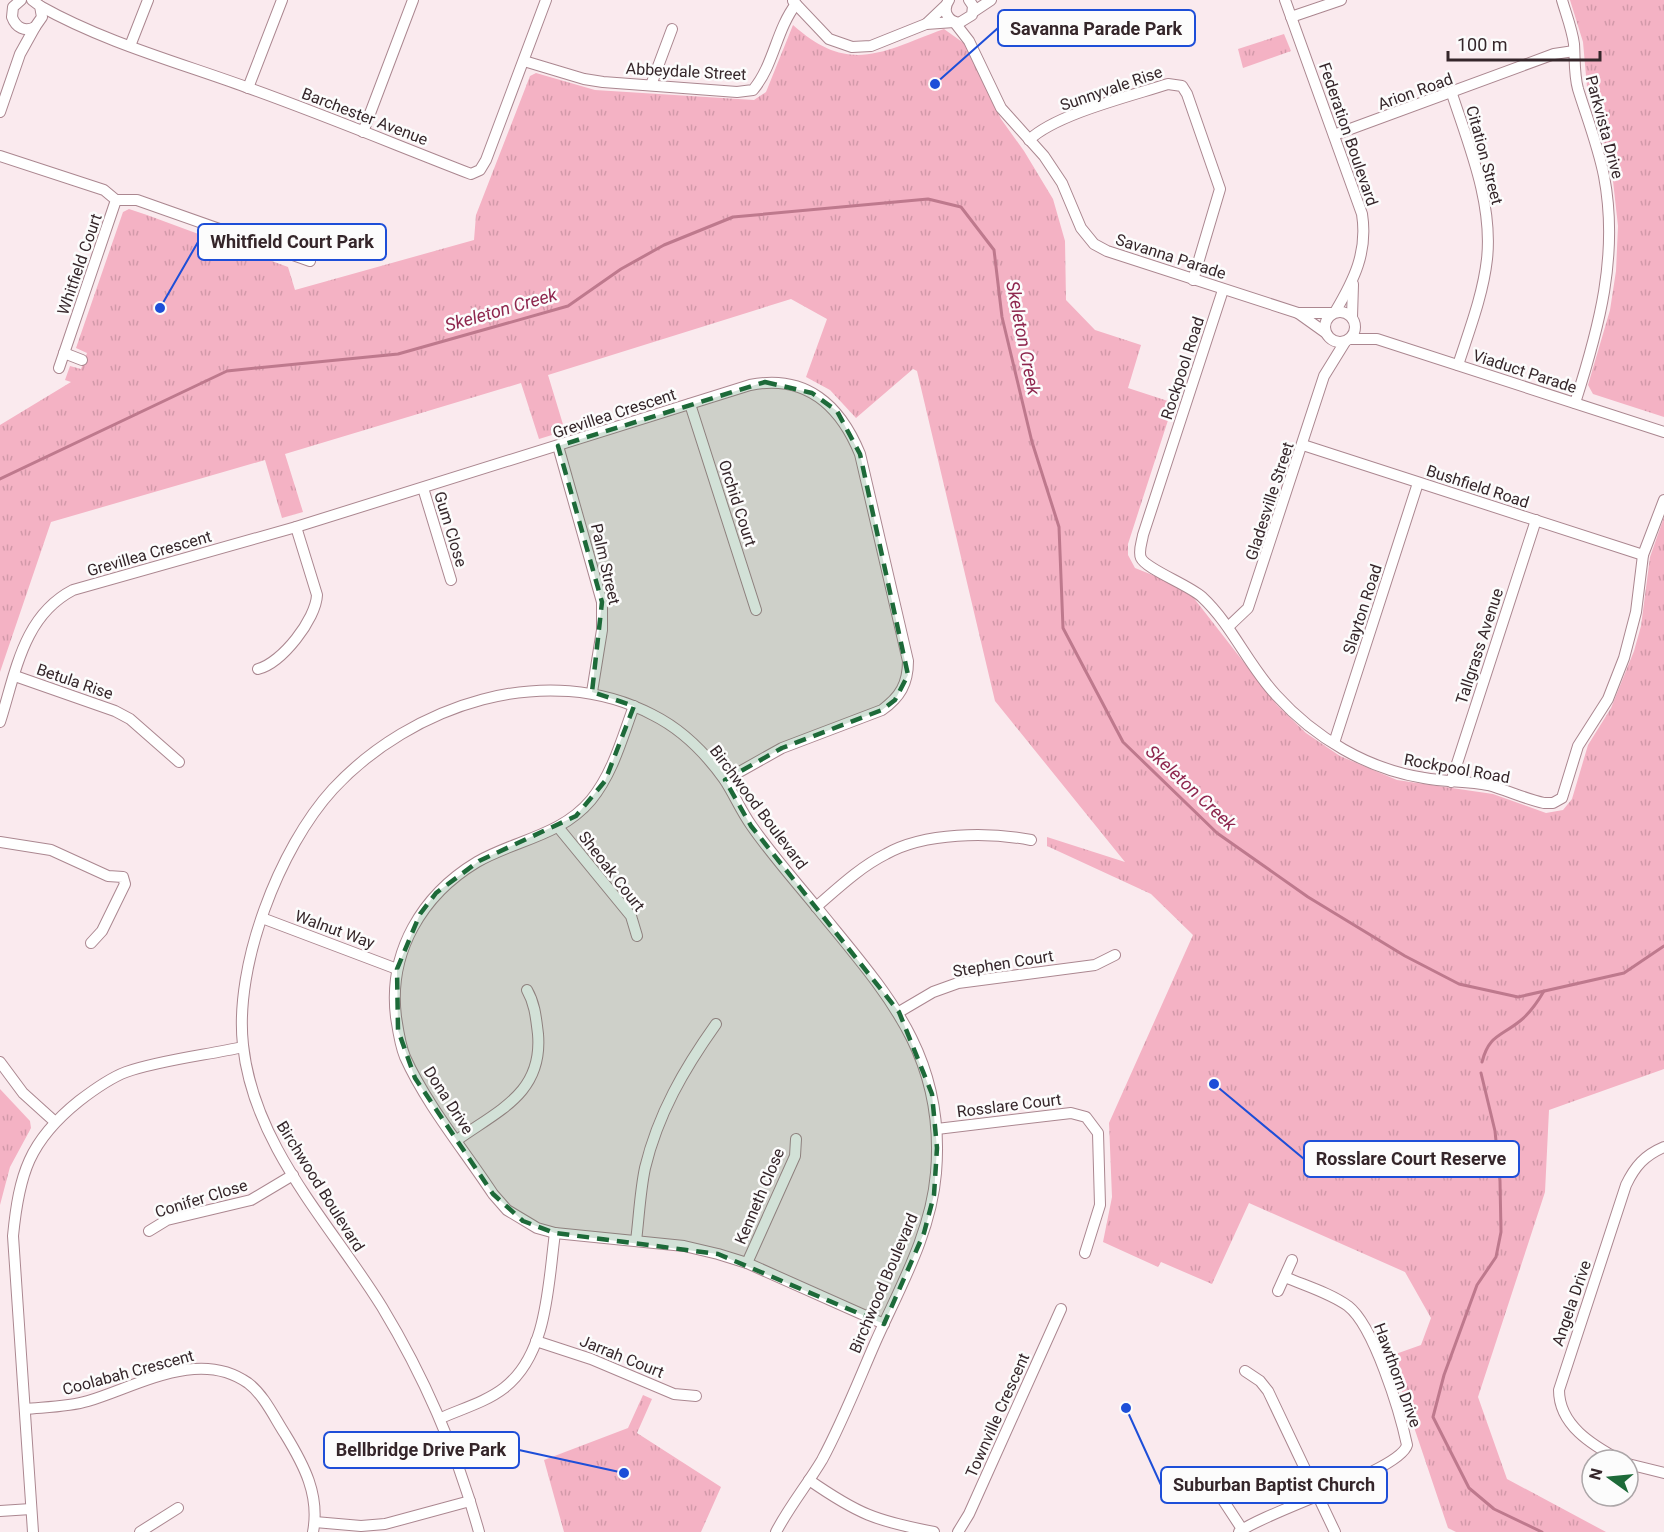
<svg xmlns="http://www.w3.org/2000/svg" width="1664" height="1532" viewBox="0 0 1664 1532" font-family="Roboto,sans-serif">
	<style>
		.park { fill: url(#park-tufts) }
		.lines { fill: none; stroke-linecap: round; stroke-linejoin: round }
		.stream { stroke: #be798d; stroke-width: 3 }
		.street-casing { stroke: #ab8790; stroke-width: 12 }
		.street { stroke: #fff; stroke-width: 10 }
		.marked { fill: #1d6a39; fill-opacity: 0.2; stroke: #1d6a39; stroke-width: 4.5; stroke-dasharray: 12 8; stroke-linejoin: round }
		.labels { text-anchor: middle; stroke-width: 5; stroke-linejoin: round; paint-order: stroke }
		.street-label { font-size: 16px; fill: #35262a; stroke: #fcfcfc }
		.water-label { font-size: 18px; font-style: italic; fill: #8e264e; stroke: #fcfcfc }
		.leader { fill: none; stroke: #1d4ed8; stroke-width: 2 }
		.callout-dot { fill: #1d4ed8; stroke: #fcfcfc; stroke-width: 2 }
		.callout { fill: #fcfcfc; stroke: #1d4ed8; stroke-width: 2 }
		.callout-label { font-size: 18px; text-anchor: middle; font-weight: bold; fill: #35262a }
	</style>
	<defs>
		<pattern id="park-tufts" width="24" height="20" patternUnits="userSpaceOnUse" patternTransform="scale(1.5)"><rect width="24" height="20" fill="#f4b2c4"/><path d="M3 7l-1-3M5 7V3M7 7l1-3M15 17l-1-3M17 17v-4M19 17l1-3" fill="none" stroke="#d299a9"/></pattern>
	</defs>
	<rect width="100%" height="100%" fill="#faeaee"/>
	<g class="park">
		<polygon points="1570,0 1664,0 1664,417 1593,394 1588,385 1610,310 1616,271 1618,226 1612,172 1587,87 1583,42"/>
		<path d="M793 25C850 76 883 51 944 29L965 44 1001 119 1024 151 1053 199 1065 241 1066 300 1095 330 1141 345 1128 388 1174 403 1172 407 1167 406 1165 412 1170 414 1128 544V555L1135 568 1160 578 1193 597 1277 705 1306 733 1340 756 1397 780 1493 794 1546 813 1563 810 1572 799 1588 745 1611 708 1634 651 1641 626 1650 557 1664 517V1069L1549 1110 1545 1192 1478 1397 1507 1479 1606 1532H1456L1448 1528 1390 1356 1421 1345 1431 1318 1405 1272 1249 1203 1212 1284 1161 1262 1158 1267 1103 1242 1112 1197 1109 1123 1193 935 1151 894 1047 846V837L1125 862 995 701 917 371 913 369 856 418 830 390 806 377 827 319 791 299 548 375 565 431 539 439 521 383 285 454 303 512 282 518 265 460 51 522 0 672V425L71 382 65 380 70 366 81 369 87 353 76 348 123 212 129 209 147 215 288 267 295 290 474 240 476 215 530 76 536 73 595 90 754 100 766 92Z"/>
		<polygon points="1284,34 1291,51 1243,68 1238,49"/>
		<polygon points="0,1089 30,1121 31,1128 10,1167 0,1205"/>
		<polygon points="643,1395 652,1399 637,1433 721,1487 701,1532 564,1532 544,1460 628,1428"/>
	</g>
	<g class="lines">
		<g class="stream">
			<polyline points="0,479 227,371 398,354 568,306 621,269 664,245 733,217 928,199 961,207 994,250 1002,317 1032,442 1059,527 1063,628 1123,742 1217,833 1308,897 1405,956 1459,984 1518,997 1624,973 1664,946"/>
			<path d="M1482 1062C1489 1035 1500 1037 1520 1021 1530 1013 1537 1003 1544 991"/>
			<polyline points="1481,1073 1495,1131 1500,1181 1501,1232 1496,1257 1477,1285 1444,1375 1433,1417 1469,1488 1494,1509 1542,1532"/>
		</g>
		<g class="street-casing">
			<g id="street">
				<path d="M21 0 13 7 12 17C16 28 25 32 35 27L42 17 40 6 32 0"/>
				<path d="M949 0C942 10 947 21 959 23L972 15 973 6 969 0"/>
				<path d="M1285 0 1362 214C1368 252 1354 280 1335 312"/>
				<path d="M1562 0C1566 14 1572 29 1574 44 1575 59 1574 75 1578 89 1587 118 1598 146 1604 176 1619 255 1599 328 1575 403"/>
				<polyline points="793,1 829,39 852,47 871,46 926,24 954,22"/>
				<path d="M40 6C104 42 177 62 246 87 322 114 396 145 471 174L480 170 486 160 546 0"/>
				<polyline points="973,12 991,0"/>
				<polyline points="1291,17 1341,0"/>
				<polyline points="955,23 969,41 1001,108 1044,156 1062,183 1081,228 1094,244 1107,251 1298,313 1333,313"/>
				<polyline points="926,24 946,5"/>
				<polyline points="130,46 148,0"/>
				<path d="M524 61 584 79 603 82 737 92 753 90C774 65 776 30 796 4"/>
				<polyline points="651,85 672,29"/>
				<polyline points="248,88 282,0"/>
				<path d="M1452 94C1469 146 1493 203 1487 259 1483 295 1469 331 1458 365"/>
				<polyline points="0,112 20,54 35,27"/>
				<polyline points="363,132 413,0"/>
				<polyline points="1334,135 1554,54 1574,51"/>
				<path d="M1029 140C1056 114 1131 96 1168 84L1182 86 1187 94 1220 189 1193 280"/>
				<polyline points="0,156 104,190 116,200 59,368"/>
				<polyline points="116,200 137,200 310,261"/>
				<path d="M1223 290 1143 535C1142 542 1138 551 1141 558 1146 569 1189 585 1202 597 1232 625 1248 665 1276 695 1315 738 1367 769 1424 778 1445 782 1467 781 1488 785 1507 790 1525 799 1544 803H1553L1562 798 1578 746 1608 699 1624 658 1636 612 1643 555 1664 500"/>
				<circle cx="1340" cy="327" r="15"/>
				<polyline points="1298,313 1326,333"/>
				<polyline points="1352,317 1353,284"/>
				<polyline points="1350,339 1377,339 1664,432"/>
				<polyline points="64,353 82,360"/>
				<polyline points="690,404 756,610"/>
				<polyline points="1303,445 1643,555"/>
				<polyline points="558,446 602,602 602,630 592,692"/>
				<polyline points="423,488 451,580"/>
				<polyline points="1228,627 1248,608 1324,376 1345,342"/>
				<path d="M258 669C282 663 316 619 317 595L296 527"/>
				<polyline points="15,676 115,711 130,719 179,762"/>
				<path d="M634 706C622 738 613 773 591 800 561 836 515 840 477 862 422 895 388 952 396 1017 398 1030 400 1045 405 1057 426 1104 464 1150 493 1194L507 1210 537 1228 555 1233 684 1246 718 1254 747 1263 884 1324"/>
				<path d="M0 722C16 672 23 616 73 590L296 527 750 385C806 374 840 405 860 454L908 661C908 684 900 697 882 710L782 748 725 780"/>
				<polyline points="1334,743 1418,483"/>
				<polyline points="1451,782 1536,520"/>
				<polyline points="558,827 631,916 637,936"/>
				<polyline points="0,842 51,850 108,876 123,877 125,884 102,931 91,943"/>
				<path d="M816 907C838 888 860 867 886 854 925 832 989 832 1031 840"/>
				<polyline points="262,918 397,969"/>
				<polyline points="899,1012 933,992 958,983 1095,965 1115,955"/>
				<polyline points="0,1062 23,1093 54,1121"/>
				<polyline points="937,1129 1071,1113 1086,1117 1098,1133 1100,1205 1085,1253"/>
				<path d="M457 1140C499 1110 543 1093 538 1034 536 1018 535 1004 527 990"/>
				<polyline points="149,1231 167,1220 251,1200 293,1175"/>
				<path d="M636 1241C639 1217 640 1192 645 1168 658 1114 684 1069 716 1024"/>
				<polyline points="747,1263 795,1156 796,1139"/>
				<polyline points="1278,1291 1292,1260"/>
				<polyline points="536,1341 591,1359 674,1394 696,1396"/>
				<polyline points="1245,1371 1260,1381 1268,1391 1335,1532"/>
				<path d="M25 1409C45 1407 68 1407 88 1401 138 1386 199 1348 248 1383 264 1395 274 1417 285 1434 304 1465 320 1495 313 1532"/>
				<path d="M441 1418C461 1409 486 1402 504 1388 548 1354 548 1284 555 1233"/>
				<path d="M1620 1460C1592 1445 1559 1425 1559 1390L1626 1185C1635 1166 1645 1155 1664 1147"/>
				<polyline points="1628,1464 1664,1473"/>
				<path d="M809 1480C858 1514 876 1521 934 1532"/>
				<polyline points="1196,1483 1221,1497 1242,1529"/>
				<polyline points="0,1511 31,1509"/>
				<polyline points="315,1522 361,1526 385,1524 470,1501"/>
				<path d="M33 1532 13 1236C19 1174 29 1141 79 1101 92 1091 110 1078 126 1072 160 1060 207 1055 243 1047"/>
				<polyline points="140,1532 178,1508"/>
				<path d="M479 1532C457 1452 425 1378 382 1307 330 1223 254 1147 243 1045 234 966 279 848 333 789 411 705 547 659 653 715 681 729 706 754 724 779 734 794 741 811 751 825 771 854 796 882 818 909 887 994 946 1055 936 1173 931 1234 899 1289 875 1343 858 1382 842 1423 822 1460 807 1485 789 1507 776 1532"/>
				<polyline points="958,1532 969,1514 1061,1309"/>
				<path d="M1239 1532C1266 1511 1400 1471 1407 1445 1400 1412 1374 1326 1348 1306 1330 1293 1306 1286 1285 1277"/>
			</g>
		</g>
		<use href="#street" class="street"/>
	</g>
	<path class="marked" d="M765 382 812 393 837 411 860 454 908 675 895 700 882 710 782 748 725 780 751 826 899 1012 932 1094 937 1148 934 1195 924 1233 884 1324 718 1254 555 1233 523 1221 493 1194 415 1078 398 1030 397 969 420 914 436 893 479 861 576 816 605 781 634 706 592 692 602 602 558 446Z"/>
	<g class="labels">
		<g class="street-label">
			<text transform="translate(686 71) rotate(3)" y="6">Abbeydale Street</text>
			<text transform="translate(1111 88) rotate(-19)" y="6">Sunnyvale Rise</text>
			<text transform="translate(1415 91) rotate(-20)" y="6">Arion Road</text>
			<text transform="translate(365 116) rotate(21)" y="6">Barchester Avenue</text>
			<text transform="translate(1605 127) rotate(75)" y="6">Parkvista Drive</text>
			<text transform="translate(1349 134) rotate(71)" y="6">Federation Boulevard</text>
			<text transform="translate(1485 155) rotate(75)" y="6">Citation Street</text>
			<text transform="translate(1171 256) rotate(18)" y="6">Savanna Parade</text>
			<text transform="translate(79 264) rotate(-71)" y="6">Whitfield Court</text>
			<text transform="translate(1182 368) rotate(-72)" y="6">Rockpool Road</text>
			<text transform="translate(1525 371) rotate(18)" y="6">Viaduct Parade</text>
			<text transform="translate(614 413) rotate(-18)" y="6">Grevillea Crescent</text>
			<text transform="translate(1478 486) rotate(18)" y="6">Bushfield Road</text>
			<text transform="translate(1269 501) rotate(-72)" y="6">Gladesville Street</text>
			<text transform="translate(738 503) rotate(72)" y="6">Orchid Court</text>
			<text transform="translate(451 529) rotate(73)" y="6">Gum Close</text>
			<text transform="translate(149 553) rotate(-16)" y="6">Grevillea Crescent</text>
			<text transform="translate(606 564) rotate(77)" y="6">Palm Street</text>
			<text transform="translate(1362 609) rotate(-72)" y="6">Slayton Road</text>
			<text transform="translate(1479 646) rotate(-72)" y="6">Tallgrass Avenue</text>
			<text transform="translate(75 681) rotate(19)" y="6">Betula Rise</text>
			<text transform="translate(1457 768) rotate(10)" y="6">Rockpool Road</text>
			<text transform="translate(759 807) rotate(53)" y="6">Birchwood Boulevard</text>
			<text transform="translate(612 871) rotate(52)" y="6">Sheoak Court</text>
			<text transform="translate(335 929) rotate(20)" y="6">Walnut Way</text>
			<text transform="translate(1003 963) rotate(-9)" y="6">Stephen Court</text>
			<text transform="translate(449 1100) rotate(57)" y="6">Dona Drive</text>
			<text transform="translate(1009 1105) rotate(-7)" y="6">Rosslare Court</text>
			<text transform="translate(321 1186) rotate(58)" y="6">Birchwood Boulevard</text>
			<text transform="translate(759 1196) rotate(-67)" y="6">Kenneth Close</text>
			<text transform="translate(201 1198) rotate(-17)" y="6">Conifer Close</text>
			<text transform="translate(883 1283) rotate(-67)" y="6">Birchwood Boulevard</text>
			<text transform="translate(1571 1303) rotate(-71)" y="6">Angela Drive</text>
			<text transform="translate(622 1356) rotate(22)" y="6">Jarrah Court</text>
			<text transform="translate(128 1372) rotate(-15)" y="6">Coolabah Crescent</text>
			<text transform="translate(1398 1375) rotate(70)" y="6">Hawthorn Drive</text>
			<text transform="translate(997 1415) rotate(-66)" y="6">Townville Crescent</text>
		</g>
		<g class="water-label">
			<text transform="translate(501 310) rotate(-16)" y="6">Skeleton Creek</text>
			<text transform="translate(1023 338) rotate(79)" y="6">Skeleton Creek</text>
			<text transform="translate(1191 788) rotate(43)" y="6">Skeleton Creek</text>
		</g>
	</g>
	<path class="leader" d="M935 84L998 28M160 308L198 242M1214 1084L1304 1159M624 1473L519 1450M1126 1408L1161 1485"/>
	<g class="callout-dot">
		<circle cx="935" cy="84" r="6"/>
		<circle cx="160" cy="308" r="6"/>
		<circle cx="1214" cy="1084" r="6"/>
		<circle cx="624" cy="1473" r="6"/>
		<circle cx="1126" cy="1408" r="6"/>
	</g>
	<g class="callout">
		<rect x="998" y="10" width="197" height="36" rx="6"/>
		<rect x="198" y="224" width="188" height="36" rx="6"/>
		<rect x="1304" y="1141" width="215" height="36" rx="6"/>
		<rect x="324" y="1432" width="195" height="36" rx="6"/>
		<rect x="1161" y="1467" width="226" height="36" rx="6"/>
	</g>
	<g class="callout-label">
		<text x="1096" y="35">Savanna Parade Park</text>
		<text x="292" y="248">Whitfield Court Park</text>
		<text x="1411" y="1165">Rosslare Court Reserve</text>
		<text x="421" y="1456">Bellbridge Drive Park</text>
		<text x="1274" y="1491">Suburban Baptist Church</text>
	</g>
	<g transform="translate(1610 1478) rotate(285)"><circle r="28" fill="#fcfcfc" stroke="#aca6a8" stroke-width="1.5"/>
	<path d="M0-4.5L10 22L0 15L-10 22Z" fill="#1d6a39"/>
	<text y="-9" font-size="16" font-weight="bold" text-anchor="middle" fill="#35262a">N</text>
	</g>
	<path d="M1448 51v9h152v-9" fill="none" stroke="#35262a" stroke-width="3"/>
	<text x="1457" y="51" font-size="18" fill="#35262a" stroke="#fcfcfc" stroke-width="4.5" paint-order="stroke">100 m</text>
</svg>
